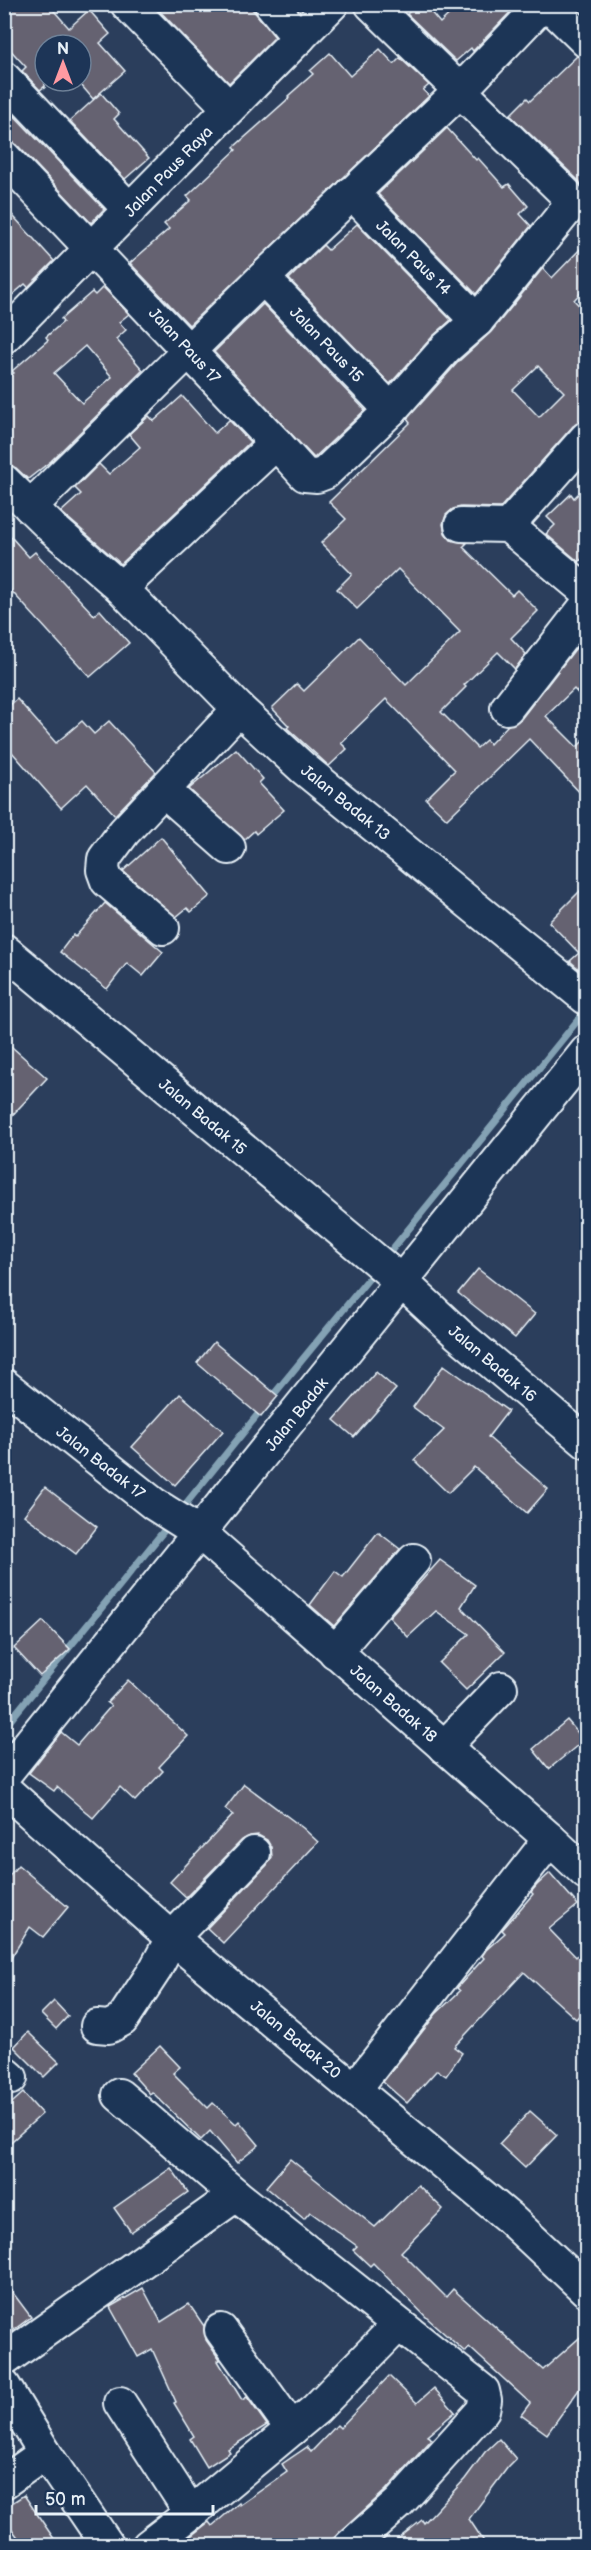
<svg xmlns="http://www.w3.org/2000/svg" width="591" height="2550" viewBox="0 0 591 2550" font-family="'Balsamiq Sans',sans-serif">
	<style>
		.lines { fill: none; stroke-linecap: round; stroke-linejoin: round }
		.stream { stroke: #84a2b4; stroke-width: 7 }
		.building { fill: #656271; stroke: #e8f1f8; stroke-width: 1.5; fill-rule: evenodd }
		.minor-casing { stroke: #e8f1f8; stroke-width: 36 }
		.minor { stroke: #1d3557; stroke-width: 32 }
		.labels { text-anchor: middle; stroke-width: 4.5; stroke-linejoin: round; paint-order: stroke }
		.street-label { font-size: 16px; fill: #e8f1f8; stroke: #1d3557 }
	</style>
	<rect width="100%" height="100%" fill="#2b3e5c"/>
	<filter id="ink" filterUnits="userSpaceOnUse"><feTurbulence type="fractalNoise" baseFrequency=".0167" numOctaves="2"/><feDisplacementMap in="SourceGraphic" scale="12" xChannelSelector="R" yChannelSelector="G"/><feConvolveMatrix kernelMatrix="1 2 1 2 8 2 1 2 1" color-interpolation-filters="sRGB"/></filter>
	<g filter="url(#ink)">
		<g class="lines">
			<g class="stream">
				<polyline points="386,1257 586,1010"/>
				<polyline points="270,1399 375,1271"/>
				<polyline points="180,1511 263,1408"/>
				<polyline points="4,1728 171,1522"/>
			</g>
		</g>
		<g class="building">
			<polygon points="4,4 48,4 69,28 89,10 110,34 100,43 125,71 93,99 81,85 81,45 45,45 45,89 44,87 40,90 22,71 26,67 4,43"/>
			<polygon points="153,4 248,4 275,37 229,83"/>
			<polygon points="417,4 424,4 440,23 460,4 518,4 473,51 471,48 456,61 407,14"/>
			<polygon points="380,49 394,64 400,58 429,85 423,90 429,96 189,325 130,263 169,229 164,224 191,200 187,196 236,150 234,147 289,98 288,96 313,74 310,71 330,53 350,76"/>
			<polygon points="577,56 586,58 586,206 584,190 579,181 510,115 527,98 530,101"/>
			<polygon points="101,93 119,114 114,119 149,158 125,179 70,121"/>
			<polygon points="4,105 104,209 91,223 17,145 4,140"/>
			<polygon points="447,128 476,160 478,158 504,187 509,184 528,206 520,214 531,226 476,294 378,194"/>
			<polygon points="4,206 54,261 28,287 25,284 4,302"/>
			<polygon points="357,224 451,320 433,336 390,384 289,279 323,245 328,250"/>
			<path d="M586 243V287L574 300 586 313V420L573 426 500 508 461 507 453 509 446 515 443 524 445 533 451 540 467 543 463 547 512 595 517 590 538 611 511 638 526 654 515 669 498 652 464 685 466 687 441 712 477 748 486 740 490 744 508 725 521 719 586 635V702L574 689 546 716 577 747 586 738V799L529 739 447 819 426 799 455 770 386 699 341 743 347 749 329 766 287 728 289 726 272 708 297 684 304 691 359 637 406 685 460 632 398 569 357 609 337 589 352 574 321 543 346 519 329 502 410 423 407 419 459 361 491 332 543 268 552 278ZM538 366 564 392 539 417 513 390Z"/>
			<path d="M103 287 129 314 119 322 126 330 116 339 143 370 51 461 28 479 16 468 4 464V381L14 373 12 371 48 340 46 337 63 322 61 319 92 292 95 295ZM85 346 112 377 82 403 54 373Z"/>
			<polygon points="263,304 365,410 314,458 214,352"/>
			<polygon points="182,396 215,433 229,420 250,442 121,564 61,512 81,494 75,488 99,464 109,474 140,447 129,434 149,416 154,421"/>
			<polygon points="586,486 586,554 579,562 546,534 555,525 547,517 571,494 574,498"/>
			<polygon points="4,529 29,557 35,552 94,615 100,610 129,643 90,677 4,583"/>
			<polygon points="17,699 56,743 82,721 94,734 109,721 156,772 115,815 87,784 61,808 4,743 4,710"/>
			<polygon points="236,749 263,779 259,783 284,810 256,834 254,831 244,840 189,789"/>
			<polygon points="161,837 210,896 191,912 187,908 176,917 123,871"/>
			<polygon points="586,885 586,975 570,961 579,953 549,922"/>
			<polygon points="105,903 163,952 143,976 127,963 107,989 60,952 73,935 75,937"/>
			<polygon points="4,1040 47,1078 4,1124"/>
			<polygon points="478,1269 535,1314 515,1338 458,1293"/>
			<polygon points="214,1342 278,1396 261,1417 197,1363"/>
			<polygon points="444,1365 508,1411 488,1437 548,1489 527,1513 474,1467 448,1493 414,1460 444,1430 413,1407"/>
			<polygon points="376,1372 396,1389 354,1437 334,1420"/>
			<polygon points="180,1394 223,1431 175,1485 132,1447"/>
			<polygon points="45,1487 97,1527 76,1554 24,1515"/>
			<polygon points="378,1532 400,1549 334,1626 310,1605 335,1571 343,1577"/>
			<polygon points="440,1560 475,1585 461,1607 505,1652 466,1690 439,1663 469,1634 436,1611 408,1637 389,1617"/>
			<polygon points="43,1621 70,1649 40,1676 14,1648"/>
			<polygon points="128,1680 188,1736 159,1767 163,1771 135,1801 120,1787 93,1818 57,1787 54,1791 29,1773 61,1732 77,1745 111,1706 107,1703"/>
			<polygon points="567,1720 584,1740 549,1769 533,1749"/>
			<polygon points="244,1784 303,1828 318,1842 223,1943 207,1928 267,1865 272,1857 271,1847 267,1840 258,1835 250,1836 242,1840 186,1897 170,1882 233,1815 225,1809"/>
			<polygon points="18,1865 68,1907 43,1937 30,1927 4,1969 4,1882"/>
			<polygon points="550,1873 578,1905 549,1929 576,1957 586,1946 586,2008 576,2019 524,1972 454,2047 462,2053 446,2076 437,2070 407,2103 383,2082 436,2014 460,1991 457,1988 484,1958 482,1956 486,1950 505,1933 502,1930 533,1894 531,1892 537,1885"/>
			<polygon points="54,2001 68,2016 56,2029 41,2014"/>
			<polygon points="28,2032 59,2062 44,2077 14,2047"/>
			<polygon points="160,2046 180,2067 173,2073 208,2108 213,2103 236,2124 239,2121 259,2145 237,2163 210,2131 201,2140 152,2092 150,2094 131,2073"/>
			<polygon points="23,2093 42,2114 4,2148 4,2110"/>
			<polygon points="530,2111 557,2135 525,2168 499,2144"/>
			<polygon points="290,2159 375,2227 418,2185 443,2209 401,2252 446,2297 453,2289 543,2370 586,2332 586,2380 547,2434 521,2415 530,2403 469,2347 465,2352 427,2318 373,2263 370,2266 353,2250 357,2246 310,2212 304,2219 266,2187"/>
			<polygon points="171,2168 188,2192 131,2232 114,2208"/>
			<polygon points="4,2281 31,2317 4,2337"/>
			<polygon points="143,2288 161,2322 189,2304 204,2326 206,2340 220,2360 218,2361 242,2400 247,2397 267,2425 228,2449 230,2452 207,2467 190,2439 194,2436 174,2403 176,2402 152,2349 138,2357 110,2307"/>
			<polygon points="389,2376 417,2403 434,2388 455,2412 427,2436 432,2439 386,2490 325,2546 178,2546 209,2522 212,2526 239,2503 240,2505 287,2472 282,2464 307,2447 311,2452 337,2425 340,2428"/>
			<polygon points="499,2439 516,2459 508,2467 469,2519 487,2546 389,2546 422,2520 424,2523 465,2479 485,2452"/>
			<polygon points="24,2495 59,2546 24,2546 4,2518 4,2508"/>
		</g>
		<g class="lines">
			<g class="minor-casing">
				<g id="minor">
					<polyline points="127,4 229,108"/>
					<polyline points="271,4 299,38"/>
					<polyline points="548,4 586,41"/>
					<polyline points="4,78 130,210"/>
					<polyline points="4,157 276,443"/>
					<polyline points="352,193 477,321"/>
					<polyline points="263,278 391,410"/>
					<polyline points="4,337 332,4"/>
					<polyline points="4,481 51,527 121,588 276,443 305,475 317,476 325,473 391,410 446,348 477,321 565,212 568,203 566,194 371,4"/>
					<polyline points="30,507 263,278 460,91 543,4"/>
					<polyline points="461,525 508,526 586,591"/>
					<polyline points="508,526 586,438"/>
					<polyline points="121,588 239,709 303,768 586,998"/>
					<polyline points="507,708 586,606"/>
					<polyline points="163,790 229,848"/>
					<polyline points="163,928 107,881 103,870 104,859 124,832 239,709"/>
					<polyline points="4,950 402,1282 458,1334 586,1442"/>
					<polyline points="4,1385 154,1504 200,1533 550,1839 586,1873"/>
					<polyline points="335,1652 414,1560"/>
					<polyline points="444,1747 501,1688"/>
					<polyline points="4,1775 586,1052"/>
					<polyline points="4,1789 172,1938 508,2217 586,2290"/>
					<polyline points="97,2026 109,2027 122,2020 155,1970 172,1938 254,1853"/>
					<polyline points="4,2072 11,2078"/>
					<polyline points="355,2089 550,1839"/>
					<polyline points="119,2095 236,2195 483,2391 485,2400 483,2410 399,2503 350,2546"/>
					<polyline points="221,2330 292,2429"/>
					<polyline points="4,2360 236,2195"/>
					<polyline points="4,2386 45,2453"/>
					<polyline points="120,2403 191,2513"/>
					<polyline points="4,2482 45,2453 108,2546"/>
					<polyline points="148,2546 191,2513 316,2409 398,2325"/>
				</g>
			</g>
			<use href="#minor" class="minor"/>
		</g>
	</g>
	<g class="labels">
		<g class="street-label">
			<text transform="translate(168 171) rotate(-46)" y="6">Jalan Paus Raya</text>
			<text transform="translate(414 257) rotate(45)" y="6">Jalan Paus 14</text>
			<text transform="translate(327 344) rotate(46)" y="6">Jalan Paus 15</text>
			<text transform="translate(185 345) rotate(47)" y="6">Jalan Paus 17</text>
			<text transform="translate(346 802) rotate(39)" y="6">Jalan Badak 13</text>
			<text transform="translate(203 1116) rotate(40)" y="6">Jalan Badak 15</text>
			<text transform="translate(493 1363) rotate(40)" y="6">Jalan Badak 16</text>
			<text transform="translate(296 1414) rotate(-51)" y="6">Jalan Badak</text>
			<text transform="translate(101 1462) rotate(38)" y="6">Jalan Badak 17</text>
			<text transform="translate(394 1703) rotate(41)" y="6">Jalan Badak 18</text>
			<text transform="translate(296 2039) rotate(40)" y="6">Jalan Badak 20</text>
		</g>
	</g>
	<rect width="591" height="2550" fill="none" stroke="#1d3557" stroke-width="24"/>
	<rect x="12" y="12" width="567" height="2526" fill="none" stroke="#e8f1f8" stroke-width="2" filter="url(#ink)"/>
	<g transform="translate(63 63)"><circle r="28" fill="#1d3557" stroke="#6e8097" stroke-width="1.5"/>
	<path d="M0-4.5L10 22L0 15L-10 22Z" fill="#ff9aa2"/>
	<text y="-9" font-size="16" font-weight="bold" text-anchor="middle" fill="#e8f1f8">N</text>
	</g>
	<path d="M36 2505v9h177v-9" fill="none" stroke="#e8f1f8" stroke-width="3"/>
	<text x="45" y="2505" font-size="18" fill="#e8f1f8" stroke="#1d3557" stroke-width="4.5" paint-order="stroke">50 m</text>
</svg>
